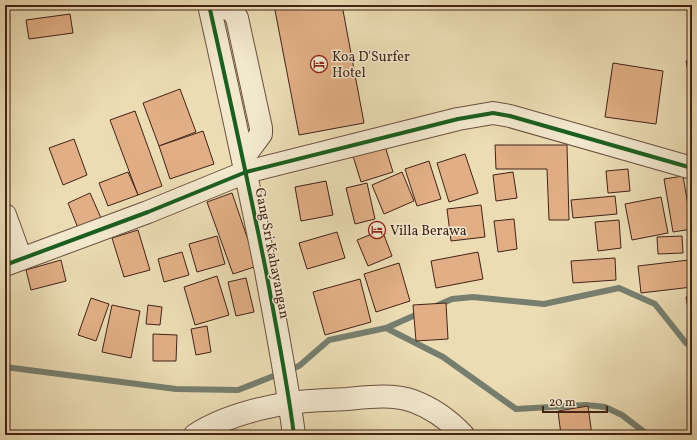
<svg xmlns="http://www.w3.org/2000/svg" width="697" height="440" viewBox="0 0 697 440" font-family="Vollkorn,serif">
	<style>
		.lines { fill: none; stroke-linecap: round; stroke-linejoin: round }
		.stream { stroke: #767f6f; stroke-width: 6 }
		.building { fill: #e1ae85; stroke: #422317 }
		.minor-casing { stroke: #6c513e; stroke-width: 24 }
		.minor { stroke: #f2e8ce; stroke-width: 22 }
		.cycleway-casing { stroke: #f2e8ce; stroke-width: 6 }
		.cycleway { stroke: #1b5e20; stroke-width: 4 }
		.labels { text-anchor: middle; stroke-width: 3; stroke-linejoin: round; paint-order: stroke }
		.poi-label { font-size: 14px; fill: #422317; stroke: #f2e8ce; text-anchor: start }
		.street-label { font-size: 14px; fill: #422317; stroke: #f2e8ce }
	</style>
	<rect width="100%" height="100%" fill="#ebdcb4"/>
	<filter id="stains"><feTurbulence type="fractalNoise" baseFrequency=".005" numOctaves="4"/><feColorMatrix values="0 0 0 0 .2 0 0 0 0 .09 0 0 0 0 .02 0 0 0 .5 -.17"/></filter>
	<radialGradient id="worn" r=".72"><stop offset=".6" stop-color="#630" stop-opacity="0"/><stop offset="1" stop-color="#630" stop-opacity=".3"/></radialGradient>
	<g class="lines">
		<g class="stream">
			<polyline points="436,306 452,299 473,297 544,304 619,288 655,304 686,343 692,346"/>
			<polyline points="386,328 420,313"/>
			<polyline points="5,367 176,389 238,390 299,366 329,340 386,328 443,357 516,409 586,405 605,407 622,415 648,435"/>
		</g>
	</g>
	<g class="building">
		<polygon points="5,5 8,5 10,18 5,19"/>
		<polygon points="274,5 342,5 364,123 299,135"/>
		<polygon points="70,14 73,33 29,39 26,20"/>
		<polygon points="692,60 692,93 686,61"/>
		<polygon points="613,63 663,71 656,124 605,117"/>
		<polygon points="180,89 196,132 159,146 143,103"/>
		<polygon points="135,111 162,186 138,195 110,120"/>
		<polygon points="203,131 214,164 170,179 159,146"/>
		<polygon points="74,139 87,175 63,185 49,148"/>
		<polygon points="384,143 393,172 361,182 352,153"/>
		<polygon points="495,145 567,145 569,220 549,220 547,169 496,169"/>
		<polygon points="465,154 478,193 449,202 437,163"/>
		<polygon points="429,161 441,199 417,206 405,169"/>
		<polygon points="628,169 630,191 608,193 606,171"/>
		<polygon points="128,172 138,195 108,206 99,183"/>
		<polygon points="402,172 414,201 384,214 372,185"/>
		<polygon points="513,172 517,198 496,201 493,175"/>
		<polygon points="683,176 692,229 673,232 664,179"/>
		<polygon points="326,181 333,215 301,221 295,187"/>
		<polygon points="367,183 375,219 355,224 346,188"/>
		<polygon points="90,193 101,218 78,228 68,203"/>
		<polygon points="232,193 257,266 233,274 207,202"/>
		<polygon points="615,196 617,214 573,218 571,200"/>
		<polygon points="661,197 668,233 632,240 625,204"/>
		<polygon points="481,205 485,237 451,241 447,209"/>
		<polygon points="514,219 517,249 498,252 494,221"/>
		<polygon points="619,220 621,248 598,251 595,222"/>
		<polygon points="138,230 150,270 124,277 112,238"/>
		<polygon points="382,230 392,256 368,266 357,240"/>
		<polygon points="337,232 345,258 307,269 299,243"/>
		<polygon points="217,236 225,264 197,272 189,244"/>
		<polygon points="682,236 683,253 658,254 657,237"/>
		<polygon points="182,252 189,275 164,282 158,259"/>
		<polygon points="478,252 483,279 436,288 431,261"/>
		<polygon points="615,258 616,280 573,283 571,261"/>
		<polygon points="61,260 66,281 31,290 26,270"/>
		<polygon points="689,260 692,287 641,293 638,266"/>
		<polygon points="399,263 410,301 376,312 364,274"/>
		<polygon points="217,276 229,315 195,325 184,287"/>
		<polygon points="246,278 254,312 236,316 228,282"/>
		<polygon points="360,279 371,322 325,335 313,292"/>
		<polygon points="692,296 692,334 686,297"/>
		<polygon points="91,298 109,304 96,341 78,335"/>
		<polygon points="446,303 448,339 416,341 413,305"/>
		<polygon points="112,305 140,311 131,358 102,352"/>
		<polygon points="148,305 162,307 160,325 146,324"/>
		<polygon points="207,326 211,352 196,355 191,329"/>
		<polygon points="153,334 177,335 176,361 153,361"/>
		<polygon points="588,406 592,435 561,435 558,411"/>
	</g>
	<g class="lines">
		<g class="minor-casing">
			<g id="minor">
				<path d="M209 5C229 94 248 182 266 271 276 326 287 380 294 435"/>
				<polyline points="222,5 233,12 237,18 261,128 261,134 243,158"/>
				<polyline points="5,215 21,259"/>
				<polyline points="5,265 148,212 246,172 458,119 493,113 510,116 692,168"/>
				<path d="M195 435C221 418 259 408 289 403 308 400 328 400 347 399 369 397 392 394 413 401 432 408 449 420 463 435"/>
			</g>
		</g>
		<use href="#minor" class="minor"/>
		<g class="cycleway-casing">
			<g id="cycleway">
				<path d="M209 5C229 94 248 182 266 271 276 326 287 380 294 435"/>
				<polyline points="5,265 148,212 246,172 458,119 493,113 510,116 692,168"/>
			</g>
		</g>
		<use href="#cycleway" class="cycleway"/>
	</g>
	<defs>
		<g id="hotel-ring" transform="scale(0.9)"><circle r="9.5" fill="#f2e8ce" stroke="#8f2418" stroke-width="1.5"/><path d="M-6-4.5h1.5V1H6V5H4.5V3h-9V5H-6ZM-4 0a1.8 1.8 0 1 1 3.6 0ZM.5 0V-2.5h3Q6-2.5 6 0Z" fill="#8f2418"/></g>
	</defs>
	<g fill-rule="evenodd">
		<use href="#hotel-ring" x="319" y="64"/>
		<use href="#hotel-ring" x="377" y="230"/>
	</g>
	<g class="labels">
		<g class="poi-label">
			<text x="332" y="61">Koa D'Surfer<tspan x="332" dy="16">Hotel</tspan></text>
			<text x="390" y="235">Villa Berawa</text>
		</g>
		<g class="street-label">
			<text transform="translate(273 253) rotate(79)" y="5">Gang Sri Kahayangan</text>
		</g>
	</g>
	<rect width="697" height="440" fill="none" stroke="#ebdcb4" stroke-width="20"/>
	<rect x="6" y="6" width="685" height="428" fill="none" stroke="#422317" stroke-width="2"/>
	<rect x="10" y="10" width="677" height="420" fill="none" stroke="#422317"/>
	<path d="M543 406v6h64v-6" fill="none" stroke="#422317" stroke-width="2"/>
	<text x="549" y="406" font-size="12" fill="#422317" stroke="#f2e8ce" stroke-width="3" paint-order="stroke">20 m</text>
	<rect width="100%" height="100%" filter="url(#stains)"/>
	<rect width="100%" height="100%" fill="url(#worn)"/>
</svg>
